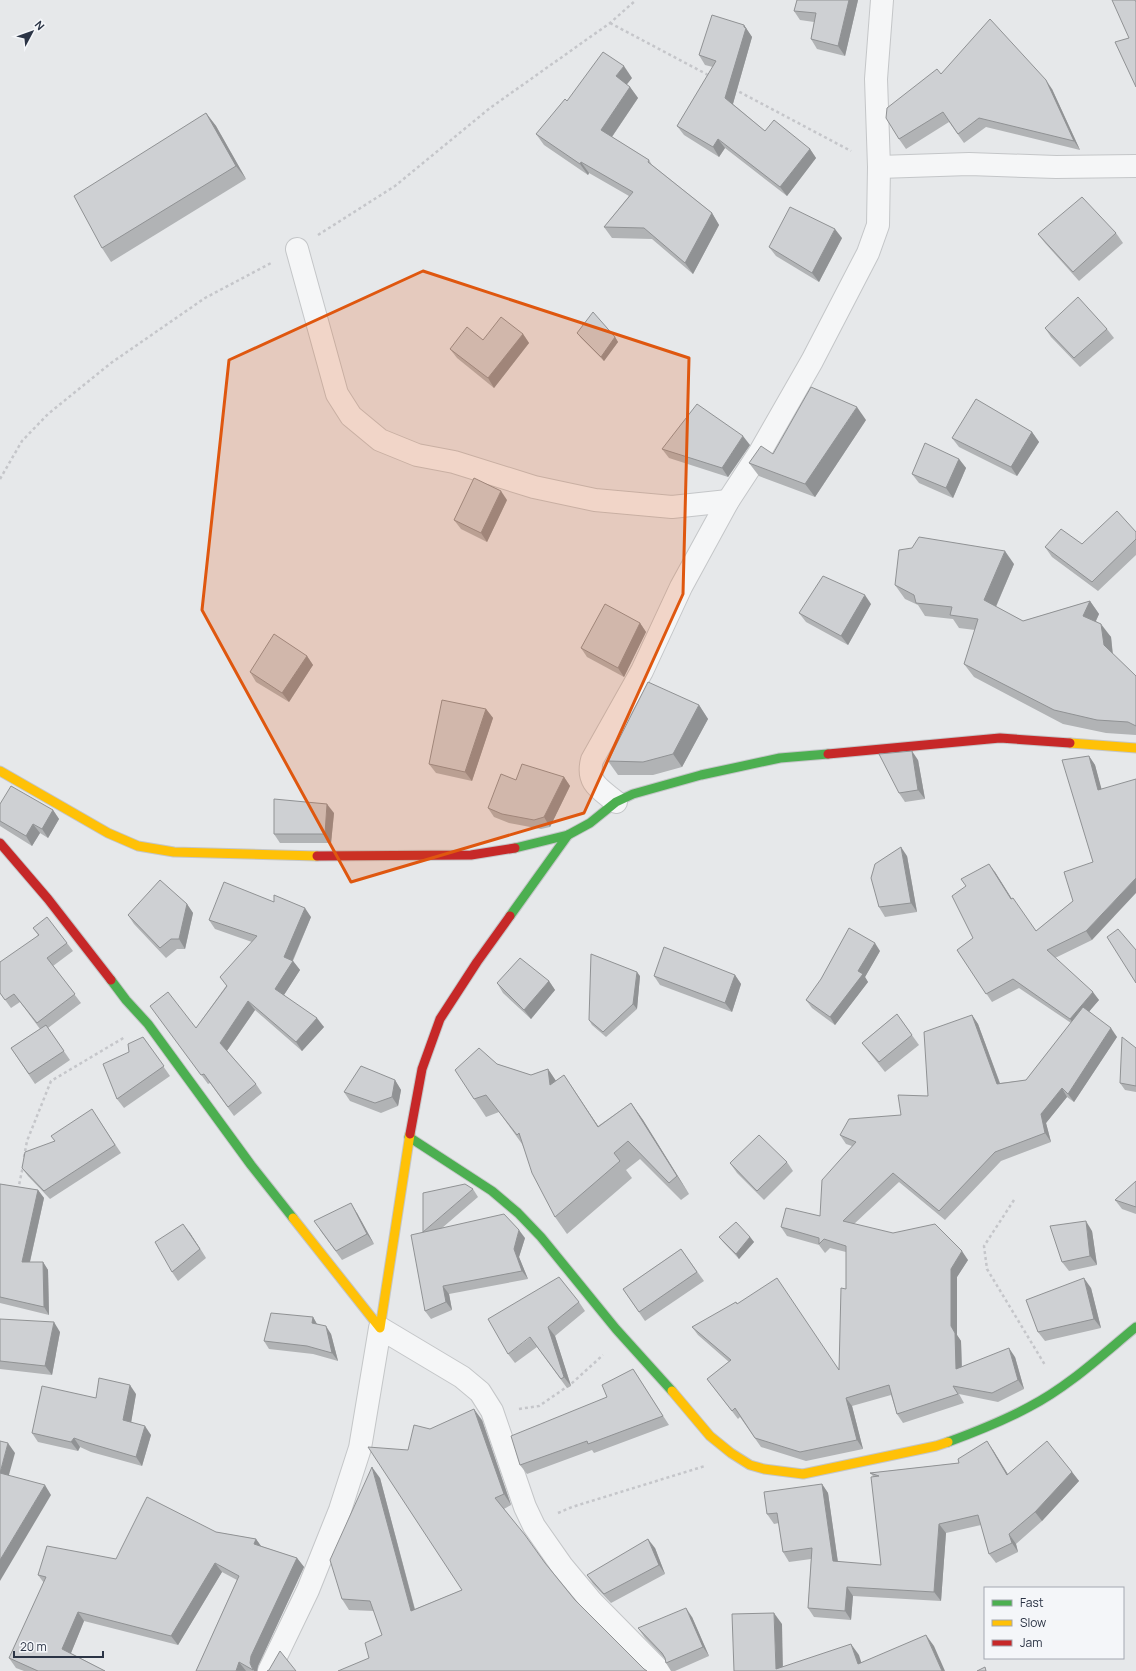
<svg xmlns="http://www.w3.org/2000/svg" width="1136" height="1671" viewBox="0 0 1136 1671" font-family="Manrope,sans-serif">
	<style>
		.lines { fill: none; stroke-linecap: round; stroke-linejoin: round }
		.street-casing { stroke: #c4c6c8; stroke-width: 24 }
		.fast-casing { stroke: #c4c6c8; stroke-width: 11 }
		.slow-casing { stroke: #c4c6c8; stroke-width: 11 }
		.jam-casing { stroke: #c4c6c8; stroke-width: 11 }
		.path { stroke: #c5c6ca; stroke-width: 2.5; stroke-dasharray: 3 3; stroke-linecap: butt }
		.street { stroke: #f5f6f7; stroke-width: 22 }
		.fast { stroke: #4caf50; stroke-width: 9 }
		.slow { stroke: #ffc107; stroke-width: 9 }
		.jam { stroke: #c62828; stroke-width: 9 }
		.wall { fill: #b1b3b5 }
		.shaded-wall { fill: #909294 }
		.building { fill: #ced0d3; stroke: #909294 }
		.marked { fill: #df570f; fill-opacity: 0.2; stroke: #df570f; stroke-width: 3; stroke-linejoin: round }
	</style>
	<rect width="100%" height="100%" fill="#e6e8ea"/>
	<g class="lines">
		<g class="street-casing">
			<g id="street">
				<polyline points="879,167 969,164 1056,167 1136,166"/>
				<polyline points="297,249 337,394 351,416 380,440 417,455 454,462 534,487 595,500 672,507 728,501"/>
				<path d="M616 802C600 789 586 783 592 760L642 671 681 587 728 501 760 452 812 361 868 253 878 225 879 167 876 79 882 0"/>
				<polyline points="269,1671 308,1590 340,1510 360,1448 380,1328 462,1377 480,1392 492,1411 525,1507 534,1526 562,1566 592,1602 660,1671"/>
			</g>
		</g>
		<g class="fast-casing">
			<g id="fast">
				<polyline points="515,848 568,835 590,823 616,802 633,794 701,775 780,758 828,754"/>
				<polyline points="510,916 568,835"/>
				<polyline points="111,980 126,1000 148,1024 251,1165 293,1218"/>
				<polyline points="409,1137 492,1191 518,1213 541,1237 616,1329 672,1391"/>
				<path d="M948 1442C975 1432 1003 1421 1029 1407 1068 1387 1102 1355 1136 1327"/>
			</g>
		</g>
		<g class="slow-casing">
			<g id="slow">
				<polyline points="1070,743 1136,748"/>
				<polyline points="0,771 108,833 138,846 174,852 317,856"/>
				<polyline points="293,1218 380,1328 410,1134"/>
				<polyline points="672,1391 710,1436 731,1453 750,1465 764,1469 803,1474 936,1446 948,1442"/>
			</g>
		</g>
		<g class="jam-casing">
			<g id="jam">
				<polyline points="828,754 1000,738 1070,743"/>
				<polyline points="0,843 48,899 111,980"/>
				<polyline points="317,856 471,855 515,848"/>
				<polyline points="410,1134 422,1069 440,1019 477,962 510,916"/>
			</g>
		</g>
		<g class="path">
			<polyline points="610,23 710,76"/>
			<polyline points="734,89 851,151"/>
			<polyline points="318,235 395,186 490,108 610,23 636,0"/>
			<polyline points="0,479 22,441 48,414 111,363 205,298 273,262"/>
			<polyline points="24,1157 27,1141 51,1081 125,1037"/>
			<polyline points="18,1190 23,1166"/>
			<polyline points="1014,1200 984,1246 987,1269 1045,1365"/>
			<polyline points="519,1409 539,1406 571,1384 603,1355"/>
			<polyline points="558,1513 572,1507 705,1466"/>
		</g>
		<use href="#street" class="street"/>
		<use href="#fast" class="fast"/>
		<use href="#slow" class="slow"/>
		<use href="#jam" class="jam"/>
	</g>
	<g class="wall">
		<polygon points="797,0 858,0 845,56 817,49 811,39 814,22 800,20 794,11"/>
		<polygon points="744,25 752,37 733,104 765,131 810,149 816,158 787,196 725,148 719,157 684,135 677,126 713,67 705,65 699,55"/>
		<polygon points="941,74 1052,89 1080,150 986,127 964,143 949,122 906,149 899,139"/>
		<polygon points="632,78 626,84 630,87 638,98 612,137 649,160 652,165 712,213 719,225 693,274 652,239 612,238 604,227 629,196 589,173 588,175 544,145 536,134 567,101"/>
		<polygon points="206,113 216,126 246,179 111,262 102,248"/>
		<polygon points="1116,233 1123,243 1079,281 1045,243 1038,234"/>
		<polygon points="842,238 819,282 776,256 769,247"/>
		<polygon points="1045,328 1107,329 1114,338 1080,367 1051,337"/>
		<polygon points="577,333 615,337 618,342 604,361 581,338"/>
		<polygon points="523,334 529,343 494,388 457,358 450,349 483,340"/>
		<polygon points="866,420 815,497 759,476 749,463"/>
		<polygon points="1032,432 1039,442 1017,476 959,447 952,438"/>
		<polygon points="750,445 728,477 669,458 662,449"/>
		<polygon points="959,459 966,468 953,498 919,483 912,474"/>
		<polygon points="507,500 487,542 461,529 454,520"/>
		<polygon points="1136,532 1136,555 1098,591 1052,557 1045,547 1082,544"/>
		<polygon points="1014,564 996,607 1023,621 1090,601 1099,614 1096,621 1111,637 1113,654 1136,676 1136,735 1106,733 1063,724 974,677 964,664 975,630 959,628 953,619 925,616 918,605 905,599 895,585"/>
		<polygon points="871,604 848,645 806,622 799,613"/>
		<polygon points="640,623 646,632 624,677 587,657 581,648"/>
		<polygon points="307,656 313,665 289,702 256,682 250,672"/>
		<polygon points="699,705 708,719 682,767 653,775 618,775 608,761"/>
		<polygon points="486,709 493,718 472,781 436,773 429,764"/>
		<polygon points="1089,756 1095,765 1101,789 1092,940 1055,958 1099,1000 1089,1011 1117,1037 1074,1102 1067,1097 1046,1123 1051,1142 1001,1161 945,1220 899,1182 854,1224 968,1260 957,1277 957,1335 961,1341 962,1367 1015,1357 1024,1389 998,1402 959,1394 964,1403 903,1423 897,1414 891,1395 852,1406 863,1449 806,1461 761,1447 740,1417 738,1419 707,1379 729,1362 698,1335 692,1327 738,1304 839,1369 846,1289 846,1252 830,1248 825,1253 819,1245 787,1236 781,1227 820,1216 852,1146 846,1144 840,1135 901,1115 928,1096 972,1015 978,1024 1000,1083 1026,1080 1071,1023 1019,988 992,1002 957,950 973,938 995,872 1012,899 1036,931 1073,901 1093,862"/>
		<polygon points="918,760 925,799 905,802 899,793"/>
		<polygon points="564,777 570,786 550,827 541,829 509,823 494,817 488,808 516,780"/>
		<polygon points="0,804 53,810 59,819 48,838 40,833 32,846 0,826"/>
		<polygon points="334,813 331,843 280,843 274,834"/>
		<polygon points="907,856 917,912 885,917 879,907"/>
		<polygon points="187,904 193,913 185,949 177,949 166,958 134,924 128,915"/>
		<polygon points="311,917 293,961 300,970 284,995 324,1027 302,1051 255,1010 227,1051 256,1084 262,1093 234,1116 210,1083 208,1084 157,1015 196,1028 226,986 252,942 215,929 209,920"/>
		<polygon points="33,928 67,943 73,951 53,966 81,1003 48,1028 70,1060 35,1084 11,1048 40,1029 20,1002 11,1008 0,993 38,935"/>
		<polygon points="880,951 865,977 868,982 835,1025 812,1008 806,1000"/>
		<polygon points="735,975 741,984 732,1012 660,985 654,976"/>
		<polygon points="640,976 637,1009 606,1037 592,1025 589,1020"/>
		<polygon points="549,981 555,990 531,1019 503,993 497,983"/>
		<polygon points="897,1014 919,1045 885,1072 869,1052 862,1043"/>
		<polygon points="143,1037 170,1076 124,1108 117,1099"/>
		<polygon points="1136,1048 1136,1092 1125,1090 1120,1083"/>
		<polygon points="497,1064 531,1075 548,1069 556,1081 564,1075 598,1126 631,1103 643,1120 689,1194 681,1200 640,1159 626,1170 632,1178 567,1234 555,1217 522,1144 499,1112 486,1117 474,1099"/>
		<polygon points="395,1080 401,1090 398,1106 381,1113 350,1101 344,1092"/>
		<polygon points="97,1117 121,1153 50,1199 28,1176 22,1168 55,1141"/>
		<polygon points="787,1162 793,1171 764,1200 737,1173 730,1163"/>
		<polygon points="1136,1181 1136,1214 1122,1209 1115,1200"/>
		<polygon points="0,1184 38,1190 44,1198 30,1262 43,1262 48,1270 49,1315 0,1303"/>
		<polygon points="473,1189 478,1197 442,1228 525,1238 519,1257 528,1279 449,1294 452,1310 431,1319 425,1311 423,1232"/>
		<polygon points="357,1213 374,1244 342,1260 320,1230"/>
		<polygon points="1092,1231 1097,1265 1069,1271 1062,1262"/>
		<polygon points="190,1233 206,1258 178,1281 172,1272"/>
		<polygon points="719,1237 750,1237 754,1242 739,1259 723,1242"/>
		<polygon points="681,1249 704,1281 645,1321 623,1289"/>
		<polygon points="1091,1288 1101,1328 1045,1341 1038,1332"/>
		<polygon points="579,1302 585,1311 555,1336 571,1386 567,1388 537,1347 515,1363 508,1354"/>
		<polygon points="313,1317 317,1324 331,1334 338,1361 313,1354 269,1349 264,1341"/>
		<polygon points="0,1319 60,1332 52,1375 0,1369"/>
		<polygon points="633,1369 669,1425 594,1453 592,1450 527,1474 520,1465 607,1397"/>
		<polygon points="136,1394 131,1422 151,1435 142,1466 91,1452 80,1447 78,1451 38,1442 32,1433 96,1398"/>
		<polygon points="482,1420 511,1505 504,1509 545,1563 575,1600 644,1669 369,1658 382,1635 374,1611 349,1610 342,1599 380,1478 415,1609 462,1590 408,1450 430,1429"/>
		<polygon points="993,1450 1008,1475 1072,1472 1079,1481 1042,1521 1016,1544 1018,1552 996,1563 989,1554 981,1525 946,1533 941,1601 853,1596 851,1620 814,1617 808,1608 811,1559 789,1562 783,1552 779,1523 774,1524 767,1514 822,1484 828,1493 838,1562 881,1565 873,1476 870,1473 959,1463"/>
		<polygon points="216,1532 256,1539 261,1546 297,1558 304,1567 258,1666 257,1671 196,1671 237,1580 222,1572 178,1645 84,1621 71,1653 105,1671 24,1671 16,1668 9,1658 44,1583 38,1575 116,1559"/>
		<polygon points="655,1548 665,1574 611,1603 593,1584 587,1575"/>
		<polygon points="692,1617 709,1656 675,1671 671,1671 666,1663 665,1659 645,1638 638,1628"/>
	</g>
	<g class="shaded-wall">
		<polygon points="849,0 858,0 845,56 838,46"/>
		<polygon points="744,25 752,37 732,107 725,98 744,27"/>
		<polygon points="624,66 632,78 624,88 616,76"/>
		<polygon points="1046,80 1052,89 1080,150 1074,141"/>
		<polygon points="630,87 638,98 609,141 601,130"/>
		<polygon points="206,113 216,126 246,179 236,166"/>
		<polygon points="718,139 725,148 719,157 713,147"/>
		<polygon points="810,149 816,158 787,196 780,187"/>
		<polygon points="581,162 589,173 588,175 580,164"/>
		<polygon points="712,213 719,225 693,274 685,263"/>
		<polygon points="835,229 842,238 819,282 812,273"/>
		<polygon points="523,334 529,343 494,388 488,378"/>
		<polygon points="615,337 618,342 604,361 601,357"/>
		<polygon points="857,407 866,420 815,497 805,484"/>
		<polygon points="1032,432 1039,442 1017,476 1011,467"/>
		<polygon points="743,436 750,445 728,477 722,468"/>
		<polygon points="959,459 966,468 953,498 946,488"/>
		<polygon points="501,491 507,500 487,542 481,533"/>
		<polygon points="1005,551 1014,564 993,613 984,600"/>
		<polygon points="865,595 871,604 848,645 841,636"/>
		<polygon points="1090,601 1099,614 1092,629 1083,616"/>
		<polygon points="640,623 646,632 624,677 618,668"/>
		<polygon points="1101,624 1111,637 1113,658 1104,645"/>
		<polygon points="307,656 313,665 289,702 282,693"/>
		<polygon points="699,705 708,719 682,767 673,754"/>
		<polygon points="486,709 493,718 472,781 465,772"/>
		<polygon points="912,751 918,760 925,799 918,790"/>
		<polygon points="1089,756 1095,765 1104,798 1098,790"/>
		<polygon points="564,777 570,786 550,827 544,817"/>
		<polygon points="327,804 334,813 331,843 325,834"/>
		<polygon points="53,810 59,819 48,838 42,829"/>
		<polygon points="33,824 40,833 32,846 26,836"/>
		<polygon points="901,847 907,856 917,912 911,903"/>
		<polygon points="989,864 995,872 1017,907 1011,899"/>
		<polygon points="1136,878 1136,893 1092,940 1086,931"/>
		<polygon points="187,904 193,913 185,949 179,939"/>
		<polygon points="305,908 311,917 291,964 293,961 300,970 282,998 275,989 284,957"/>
		<polygon points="875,943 880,951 865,977 868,982 835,1025 830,1017"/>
		<polygon points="637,972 640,976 637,1009 633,1004"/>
		<polygon points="735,975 741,984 732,1012 725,1003"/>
		<polygon points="549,981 555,990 531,1019 524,1010"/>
		<polygon points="1093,992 1099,1000 1076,1027 1070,1019"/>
		<polygon points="248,1001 255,1010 226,1052 220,1043"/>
		<polygon points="972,1015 978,1024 1003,1092 997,1084"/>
		<polygon points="317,1018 324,1027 302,1051 296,1042"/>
		<polygon points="1111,1028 1117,1037 1074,1102 1068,1094"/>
		<polygon points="548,1069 560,1087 550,1085"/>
		<polygon points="564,1075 610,1144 598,1127"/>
		<polygon points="395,1080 401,1090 398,1106 392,1097"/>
		<polygon points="1062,1088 1067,1097 1046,1123 1051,1142 1045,1133 1041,1114"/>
		<polygon points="631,1103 643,1120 689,1194 677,1176"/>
		<polygon points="38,1190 44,1198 28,1270 22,1262"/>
		<polygon points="351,1203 357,1213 374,1244 367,1234"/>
		<polygon points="1086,1221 1092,1231 1097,1265 1090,1256"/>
		<polygon points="183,1224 190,1233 206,1258 200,1249"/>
		<polygon points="519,1230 525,1238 519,1257 528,1279 522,1271 514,1249"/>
		<polygon points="750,1237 754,1242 739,1259 736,1254"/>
		<polygon points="962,1251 968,1260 957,1277 957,1335 961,1341 962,1378 956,1369 951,1326 951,1269"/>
		<polygon points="43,1262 48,1270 49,1315 44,1307"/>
		<polygon points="1084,1278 1091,1288 1101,1328 1094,1319"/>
		<polygon points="443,1286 449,1294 452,1310 446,1302"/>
		<polygon points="313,1317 318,1326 312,1323"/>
		<polygon points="54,1322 60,1332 52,1375 45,1366"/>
		<polygon points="326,1326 331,1334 338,1361 332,1353"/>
		<polygon points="548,1327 555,1336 571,1386 564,1377"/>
		<polygon points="1009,1348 1015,1357 1024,1389 1018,1380"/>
		<polygon points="130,1385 136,1394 130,1429 123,1420"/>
		<polygon points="846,1398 852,1406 863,1449 857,1440"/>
		<polygon points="474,1409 482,1420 511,1505 504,1494"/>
		<polygon points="145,1426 151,1435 142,1466 136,1457"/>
		<polygon points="74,1438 80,1447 78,1451 71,1442"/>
		<polygon points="987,1441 993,1450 1014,1484 1007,1475"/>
		<polygon points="8,1443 15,1453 7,1482 0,1473"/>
		<polygon points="372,1467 380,1478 418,1622 411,1611"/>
		<polygon points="1072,1472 1079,1481 1042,1521 1035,1512"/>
		<polygon points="822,1484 828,1493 839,1570 833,1561"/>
		<polygon points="45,1485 51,1495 0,1581 0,1560"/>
		<polygon points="939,1524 946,1533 941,1601 934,1592"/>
		<polygon points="1009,1534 1016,1544 1018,1552 1012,1543"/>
		<polygon points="256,1539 263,1549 254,1544"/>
		<polygon points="648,1539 655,1548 665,1574 659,1565"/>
		<polygon points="297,1558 304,1567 258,1666 257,1671 254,1671 250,1663 251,1656"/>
		<polygon points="215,1563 222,1572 178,1645 171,1636"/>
		<polygon points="847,1587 853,1596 851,1620 845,1611"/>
		<polygon points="686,1608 692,1617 709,1656 703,1647"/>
		<polygon points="78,1612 84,1621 69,1658 62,1649"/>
		<polygon points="774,1613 782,1624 783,1671 776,1669"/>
		<polygon points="926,1635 934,1646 945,1671 942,1671"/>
		<polygon points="851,1644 859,1655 864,1671 858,1664"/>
		<polygon points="239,1662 246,1671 236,1671"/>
	</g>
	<g class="building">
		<polygon points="797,0 849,0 838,46 811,39 816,13 794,11"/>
		<polygon points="1112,0 1135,0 1136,2 1136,87 1115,42 1129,38"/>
		<polygon points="712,15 744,25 744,27 746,28 725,98 765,131 774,120 810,149 780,187 718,139 713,147 677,126 716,61 699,55"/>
		<polygon points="990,19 1046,80 1074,141 979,118 958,134 943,112 899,139 886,118 887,108 937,69 941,74"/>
		<polygon points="603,52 624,66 616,76 630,87 601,130 649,160 648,162 712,213 685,263 644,228 604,227 633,192 581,162 580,164 536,134 565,99 567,101"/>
		<polygon points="206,113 236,166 102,248 74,196"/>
		<polygon points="1082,197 1116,233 1073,272 1038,234"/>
		<polygon points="790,207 835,229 812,273 769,247"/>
		<polygon points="1078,297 1107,329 1074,358 1045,328"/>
		<polygon points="593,312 615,337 601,357 577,333"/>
		<polygon points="501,317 523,334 488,378 450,349 467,327 483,340"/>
		<polygon points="811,387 857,407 805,484 749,463 761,446 773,454"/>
		<polygon points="976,399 1032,432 1011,467 952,438"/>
		<polygon points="697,404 743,436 722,468 662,449"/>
		<polygon points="925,443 959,459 946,488 912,474"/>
		<polygon points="474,478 501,491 481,533 454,520"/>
		<polygon points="1117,511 1136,532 1136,539 1092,582 1045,547 1061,529 1082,544"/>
		<polygon points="919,537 1005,551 984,600 1023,621 1090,601 1083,616 1101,624 1104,645 1136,676 1136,726 1128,722 1097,720 1054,710 964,664 978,619 950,615 952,607 916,603 914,595 895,585 899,550 912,548"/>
		<polygon points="823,576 865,595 841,636 799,613"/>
		<polygon points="605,604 640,623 618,668 581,648"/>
		<polygon points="274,634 307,656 282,693 250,672"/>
		<polygon points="648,682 699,705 673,754 643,762 608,761"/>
		<polygon points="442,700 486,709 465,772 429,764"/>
		<polygon points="912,751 918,790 899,793 879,754"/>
		<polygon points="1089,756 1098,790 1136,779 1136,878 1086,931 1047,950 1093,992 1070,1019 1013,979 986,994 957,950 973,938 952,896 966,886 961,879 989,864 1011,899 1013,898 1036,931 1073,901 1064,872 1093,862 1062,760"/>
		<polygon points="522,764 564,777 544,817 534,820 502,814 488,808 501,774 516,780"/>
		<polygon points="11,786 53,810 42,829 33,824 26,836 0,821 0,804"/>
		<polygon points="274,799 327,804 325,834 274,834"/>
		<polygon points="901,847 911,903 879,907 871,878 875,864"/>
		<polygon points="160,880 187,904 179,939 171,939 160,948 128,915"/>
		<polygon points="224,882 274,902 274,895 305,908 284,957 293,961 275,989 317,1018 296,1042 248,1001 220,1043 256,1084 228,1107 204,1074 201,1075 150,1006 168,992 196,1028 227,986 220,977 257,936 209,920"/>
		<polygon points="47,917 67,943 47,958 75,994 37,1023 14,994 5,1000 0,993 0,962 39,935 33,928"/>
		<polygon points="849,928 875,943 858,971 863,974 830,1017 806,1000 821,979"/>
		<polygon points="1118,929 1136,950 1136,983 1107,937"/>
		<polygon points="664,947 735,975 725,1003 654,976"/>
		<polygon points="591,954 637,972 633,1004 603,1032 589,1020"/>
		<polygon points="520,958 549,981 524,1010 497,983"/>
		<polygon points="1083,1007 1111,1028 1068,1094 1062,1088 1041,1114 1045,1133 995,1152 939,1211 893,1173 843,1221 893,1233 935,1224 962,1251 951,1269 951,1326 955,1333 956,1369 1009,1348 1018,1380 992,1393 953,1386 958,1394 897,1414 889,1385 846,1398 857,1440 800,1452 755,1438 735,1408 732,1411 707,1379 731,1360 692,1327 736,1302 737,1304 777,1278 839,1370 841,1288 846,1289 846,1246 824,1239 819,1244 819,1238 781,1227 786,1208 820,1216 822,1180 856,1142 840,1135 849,1119 901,1115 898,1095 928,1096 924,1032 972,1015 997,1084 1026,1080"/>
		<polygon points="897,1014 912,1035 879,1062 862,1043"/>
		<polygon points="46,1025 64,1051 29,1074 11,1048"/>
		<polygon points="143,1037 164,1066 117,1099 103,1064 129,1052 128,1044"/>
		<polygon points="1122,1037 1136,1048 1136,1086 1120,1083"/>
		<polygon points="479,1048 497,1064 531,1075 548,1069 550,1085 564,1075 598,1127 631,1103 677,1176 669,1183 628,1141 614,1153 620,1161 555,1217 532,1173 519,1133 517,1135 486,1095 474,1099 455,1070"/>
		<polygon points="361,1066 395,1080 392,1097 375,1103 344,1092"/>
		<polygon points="92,1109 115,1145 44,1191 22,1168 25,1152 55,1141 51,1136"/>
		<polygon points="759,1135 787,1162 757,1191 730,1163"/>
		<polygon points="1136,1181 1136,1207 1115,1200"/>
		<polygon points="0,1184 38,1190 22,1262 43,1262 44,1307 0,1297"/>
		<polygon points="465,1184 473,1189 423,1232 423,1193"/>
		<polygon points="351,1203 367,1234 336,1251 314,1221"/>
		<polygon points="504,1214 519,1230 514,1249 522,1271 443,1286 446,1302 425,1311 411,1235"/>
		<polygon points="1086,1221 1090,1256 1062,1262 1050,1226"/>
		<polygon points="736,1222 750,1237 736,1254 719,1237"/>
		<polygon points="183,1224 200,1249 172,1272 155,1242"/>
		<polygon points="681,1249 697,1272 639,1312 623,1289"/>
		<polygon points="559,1277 579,1302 548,1327 564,1377 561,1379 530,1337 508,1354 488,1319"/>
		<polygon points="1084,1278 1094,1319 1038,1332 1026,1300"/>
		<polygon points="271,1313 313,1317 312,1323 326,1326 332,1353 307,1346 264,1341"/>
		<polygon points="0,1319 54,1322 45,1366 0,1361"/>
		<polygon points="633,1369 663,1416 588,1444 587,1441 520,1465 511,1436 607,1397 602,1385"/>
		<polygon points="99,1378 130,1385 123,1420 145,1426 136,1457 85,1442 74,1438 71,1442 32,1433 42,1386 96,1398"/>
		<polygon points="474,1409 504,1494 495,1498 525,1535 545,1563 575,1600 644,1669 647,1671 338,1671 369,1658 365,1643 382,1635 370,1601 342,1599 330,1560 372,1467 411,1611 462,1590 368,1447 408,1450 414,1425 430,1429"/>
		<polygon points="0,1441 8,1443 0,1473 45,1485 0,1560"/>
		<polygon points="987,1441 1007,1475 1047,1441 1072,1472 1035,1512 1009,1534 1012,1543 989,1554 978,1515 939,1524 934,1592 847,1587 845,1611 808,1608 812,1548 783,1552 777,1513 767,1514 764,1492 822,1484 833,1561 881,1565 871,1477 879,1476 870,1473 959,1463 958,1459"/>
		<polygon points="147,1497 216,1532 256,1539 254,1544 297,1558 251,1656 250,1663 253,1670 239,1662 236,1671 196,1671 239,1576 215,1563 171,1636 78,1612 62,1649 105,1671 38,1671 9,1658 46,1577 38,1575 47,1546 116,1559"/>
		<polygon points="648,1539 659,1565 604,1594 587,1575"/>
		<polygon points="686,1608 703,1647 666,1663 665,1658 662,1653 638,1628"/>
		<polygon points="774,1613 776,1669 851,1644 858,1664 926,1635 942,1671 734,1671 732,1614"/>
		<polygon points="280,1651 296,1671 267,1671 269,1670"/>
		<polygon points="985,1667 986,1671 977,1671"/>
	</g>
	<path class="marked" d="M423 271 689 358 683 594 584 813 351 882 202 610 229 360Z"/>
	<rect x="984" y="1587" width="140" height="72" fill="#f4f6f9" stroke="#a4a8b1"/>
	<rect x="992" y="1600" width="20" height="6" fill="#4caf50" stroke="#a4a8b1"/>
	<text x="1020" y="1607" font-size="12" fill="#2b3445">Fast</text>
	<rect x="992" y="1620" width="20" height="6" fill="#ffc107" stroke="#a4a8b1"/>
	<text x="1020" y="1627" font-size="12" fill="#2b3445">Slow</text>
	<rect x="992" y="1640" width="20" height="6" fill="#c62828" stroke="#a4a8b1"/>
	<text x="1020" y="1647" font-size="12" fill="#2b3445">Jam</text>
	<g transform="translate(32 32) rotate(49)" stroke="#f4f6f9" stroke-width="3" paint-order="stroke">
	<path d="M0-3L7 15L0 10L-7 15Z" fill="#2b3445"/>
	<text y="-6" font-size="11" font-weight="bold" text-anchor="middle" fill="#2b3445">N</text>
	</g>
	<path d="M14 1651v6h89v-6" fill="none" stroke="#2b3445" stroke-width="2"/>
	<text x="20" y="1651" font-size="12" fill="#2b3445" stroke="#f4f6f9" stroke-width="3" paint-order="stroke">20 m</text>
</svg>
